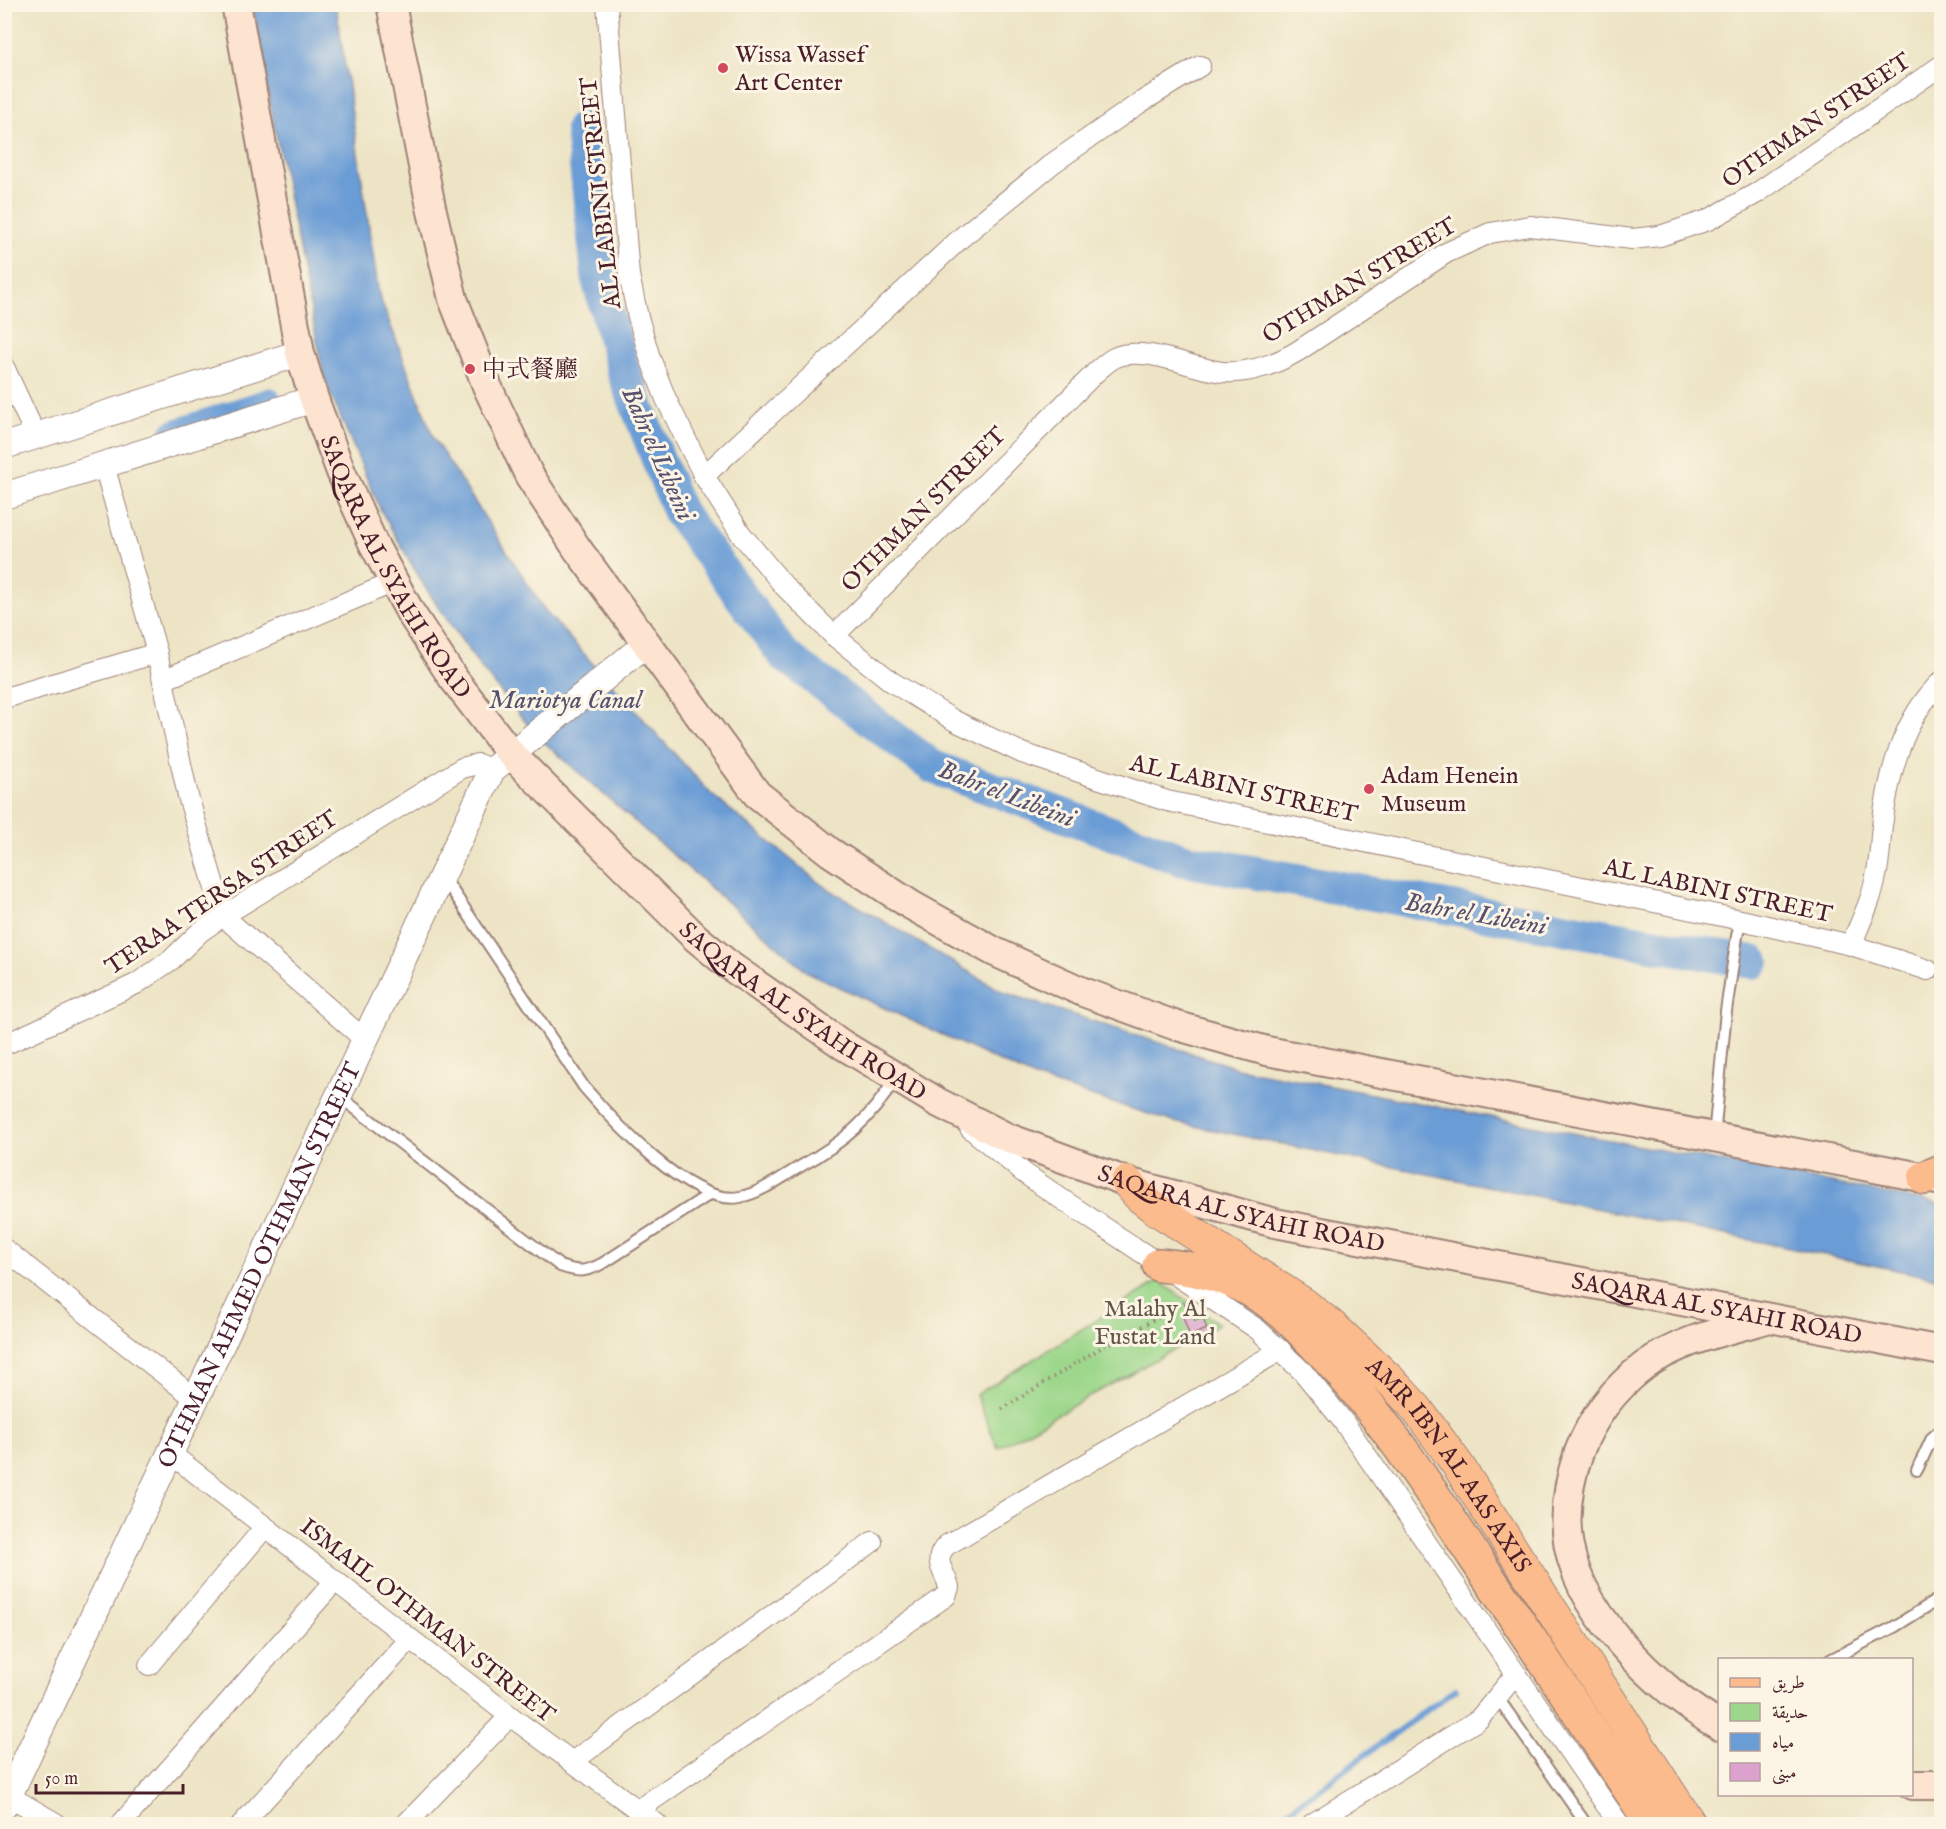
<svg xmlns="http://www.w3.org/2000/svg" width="1946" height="1829" viewBox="0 0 1946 1829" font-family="'IM FELL English',Amiri,'Noto Serif SC',serif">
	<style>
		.green { fill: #9cd78b; stroke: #737b5b; stroke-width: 1.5 }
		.water { fill: #6a9cd5; stroke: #5a5e80; stroke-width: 1.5 }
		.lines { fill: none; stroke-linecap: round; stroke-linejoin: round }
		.stream { stroke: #6a9cd5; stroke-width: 6 }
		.canal { stroke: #6a9cd5; stroke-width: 21 }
		.river { stroke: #6a9cd5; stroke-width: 34 }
		.building { fill: #dca2cd }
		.service-casing { stroke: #9c8278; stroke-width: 14 }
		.minor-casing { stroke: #9c8278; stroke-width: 22 }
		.tertiary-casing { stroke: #9c8278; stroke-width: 28 }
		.secondary-casing { stroke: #9c8278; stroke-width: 32 }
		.primary-casing { stroke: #9c8278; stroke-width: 34 }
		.motorway-casing { stroke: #9c8278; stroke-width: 36 }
		.path { stroke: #9c8278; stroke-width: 4; stroke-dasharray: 1.5 4.5; stroke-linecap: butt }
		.service { stroke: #fff; stroke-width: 10 }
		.minor { stroke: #fff; stroke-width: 20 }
		.tertiary { stroke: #fff; stroke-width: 26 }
		.secondary { stroke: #fde4d1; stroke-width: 28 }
		.primary { stroke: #fbbb8c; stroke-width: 32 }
		.motorway { stroke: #fbbb8c; stroke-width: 33 }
		.poi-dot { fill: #d1495b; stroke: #fcf5e5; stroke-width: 2 }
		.labels { text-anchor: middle; stroke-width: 6; stroke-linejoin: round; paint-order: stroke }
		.poi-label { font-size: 24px; fill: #4a1f2b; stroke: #fcf5e5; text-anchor: start }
		.street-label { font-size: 24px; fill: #4a1f2b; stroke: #fcf5e5 }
		.park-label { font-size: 24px; fill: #635648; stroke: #fcf5e5 }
		.water-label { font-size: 26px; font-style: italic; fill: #57516f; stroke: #fcf5e5 }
	</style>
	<rect width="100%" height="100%" fill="#fcf5e5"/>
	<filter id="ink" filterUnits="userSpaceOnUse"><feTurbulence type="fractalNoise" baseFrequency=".0167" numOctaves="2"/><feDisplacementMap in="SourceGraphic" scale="12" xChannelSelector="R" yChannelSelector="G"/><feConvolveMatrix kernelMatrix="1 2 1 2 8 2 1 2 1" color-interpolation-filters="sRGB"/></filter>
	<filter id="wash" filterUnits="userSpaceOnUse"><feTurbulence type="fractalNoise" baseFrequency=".008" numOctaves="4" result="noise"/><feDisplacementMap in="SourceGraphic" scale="24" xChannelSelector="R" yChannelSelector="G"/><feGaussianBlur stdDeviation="1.35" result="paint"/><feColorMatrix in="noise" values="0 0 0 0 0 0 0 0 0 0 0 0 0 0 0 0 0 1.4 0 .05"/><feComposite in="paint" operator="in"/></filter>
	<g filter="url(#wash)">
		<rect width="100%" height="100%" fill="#ede4c5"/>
		<polygon class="green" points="1159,1281 1219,1324 998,1448 976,1395"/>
		<polygon class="water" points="253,5 336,5 379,295 434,439 546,612 711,794 822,885 1003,992 1237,1068 1941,1204 1941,1279 1174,1122 1037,1079 807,972 537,736 482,669 453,628 425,587 381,511 325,381 263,68"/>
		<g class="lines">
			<polyline class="stream" points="1270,1824 1456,1689"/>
			<polyline class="canal" points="171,431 270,398"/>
			<polyline class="river" points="582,129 599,282 624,373 679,512 784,655 933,767 1184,860 1753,962"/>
		</g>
		<g id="blocks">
			<polygon class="building" points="1192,1314 1195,1321 1203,1318 1207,1329 1190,1336 1183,1317"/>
		</g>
	</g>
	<g filter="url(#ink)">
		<use href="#blocks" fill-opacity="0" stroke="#9c8278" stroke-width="1.5"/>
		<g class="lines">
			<g class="service-casing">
				<g id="service">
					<path d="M444 878 584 1087C613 1121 692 1207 740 1197 761 1193 782 1177 801 1166 844 1142 870 1120 896 1078"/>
					<path d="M339 1096 560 1266C580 1273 587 1272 605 1262L710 1194"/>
					<polyline points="1714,1137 1726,1011 1737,936 1741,920"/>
					<polyline points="1917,1470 1932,1438 1942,1429"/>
					<polyline points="1830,1660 1894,1627 1942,1597"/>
					<polyline points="1498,1698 1586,1824"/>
				</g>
			</g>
			<g class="minor-casing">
				<g id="minor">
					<polyline points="607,4 629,275 638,317 650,358 666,399 704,476 741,534 785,587 834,636 892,682 955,721 1022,753 1167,801 1741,920 1851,945 1928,970"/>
					<polyline points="4,367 36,436"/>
					<polyline points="104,465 157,653 188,796 223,916 365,1040"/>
					<polyline points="704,476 962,237 1053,163 1138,104 1200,66"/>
					<path d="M834 636 1096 372C1102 367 1108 361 1114 358 1143 344 1192 369 1223 372 1249 374 1276 364 1298 351L1446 253 1490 233 1530 226 1632 239 1660 236 1708 220 1757 193 1942 65"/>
					<polyline points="163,680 394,582"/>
					<polyline points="5,698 157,653"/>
					<path d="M1851 945C1860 923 1872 900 1876 876 1880 860 1880 843 1882 826 1889 774 1902 719 1942 681"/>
					<polyline points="4,1045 136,984 171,960 200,932 223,916 462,768 478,764 492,770"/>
					<polyline points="970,1128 1024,1173 1060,1198 1257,1329 1303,1372 1343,1421 1619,1824"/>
					<polyline points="4,1249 196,1399"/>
					<polyline points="171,1454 510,1716 657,1824"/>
					<polyline points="149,1665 265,1527"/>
					<polyline points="572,1762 872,1542"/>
					<polyline points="4,1793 57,1824"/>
					<path d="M638 1810 946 1596 949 1587C945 1571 931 1560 947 1545L1281 1350"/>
					<polyline points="121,1824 335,1581"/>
					<polyline points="242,1824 410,1639"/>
					<polyline points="406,1824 510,1716"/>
					<polyline points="1312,1824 1479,1719 1516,1674"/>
				</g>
			</g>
			<g class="tertiary-casing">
				<g id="tertiary">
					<polyline points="4,446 300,353"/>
					<polyline points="4,496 314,399"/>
					<path id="s1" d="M4 1806 492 770 647 643"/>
				</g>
			</g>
			<g class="secondary-casing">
				<g id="secondary">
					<path id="s2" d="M236 4 300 353 314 399 341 472 373 543 410 612 453 678 511 754 695 937 730 966 843 1045 937 1102 1006 1137 1127 1182 1275 1223 1942 1351"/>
					<polyline points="391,4 431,207 453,299 487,386 529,475 578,550 757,794 830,852 911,905 995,952 1083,992 1174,1025 1267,1051 1942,1181"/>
					<path d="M1720 1726C1657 1690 1572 1608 1567 1532 1565 1505 1570 1477 1579 1452 1592 1418 1615 1388 1644 1366 1679 1340 1725 1331 1766 1319"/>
					<polyline points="1912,1785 1942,1785"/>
				</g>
			</g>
			<g class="primary-casing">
				<g id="primary">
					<path id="s3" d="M1127 1182 1139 1196 1156 1209 1304 1304 1334 1328 1390 1380 1416 1408 1457 1464 1690 1824"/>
				</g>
			</g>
			<g class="motorway-casing">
				<g id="motorway">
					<polyline points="1925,1178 1942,1171"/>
					<path d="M1159 1265C1202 1268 1243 1280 1277 1308 1293 1321 1308 1337 1322 1352 1381 1414 1427 1485 1474 1556 1534 1645 1594 1734 1652 1824"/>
				</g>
			</g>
			<polyline class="path" points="1002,1409 1099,1349 1185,1303"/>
			<use href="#service" class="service"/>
			<use href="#minor" class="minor"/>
			<use href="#tertiary" class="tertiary"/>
			<use href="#secondary" class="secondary"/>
			<use href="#primary" class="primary"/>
			<use href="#motorway" class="motorway"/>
		</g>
	</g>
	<g class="poi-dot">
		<circle cx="723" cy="68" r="6"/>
		<circle cx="470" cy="369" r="6"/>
		<circle cx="1369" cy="789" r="6"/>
	</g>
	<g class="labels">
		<g class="poi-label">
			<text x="735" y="62">Wissa Wassef<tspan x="735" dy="28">Art Center</tspan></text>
			<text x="482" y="377">中式餐廳</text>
			<text x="1381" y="783">Adam Henein<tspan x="1381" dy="28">Museum</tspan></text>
		</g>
		<g class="street-label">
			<text transform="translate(1816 120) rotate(-34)" y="8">OTHMAN STREET</text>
			<text transform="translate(600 193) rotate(-96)" y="8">AL LABINI STREET</text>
			<text transform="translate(1359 280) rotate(-31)" y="8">OTHMAN STREET</text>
			<text transform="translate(923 509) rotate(-45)" y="8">OTHMAN STREET</text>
			<text dy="8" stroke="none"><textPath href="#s2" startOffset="590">SAQARA AL SYAHI ROAD</textPath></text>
			<text transform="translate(1244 788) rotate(13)" y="8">AL LABINI STREET</text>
			<text transform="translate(1718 890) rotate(12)" y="8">AL LABINI STREET</text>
			<text transform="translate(221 892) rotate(-34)" y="8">TERAA TERSA STREET</text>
			<text dy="8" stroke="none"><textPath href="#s2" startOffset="1202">SAQARA AL SYAHI ROAD</textPath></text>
			<text dy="8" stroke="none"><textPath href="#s2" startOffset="1688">SAQARA AL SYAHI ROAD</textPath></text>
			<text dy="8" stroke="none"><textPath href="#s1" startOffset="598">OTHMAN AHMED OTHMAN STREET</textPath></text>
			<text dy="8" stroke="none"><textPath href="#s2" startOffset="2174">SAQARA AL SYAHI ROAD</textPath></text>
			<text dy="8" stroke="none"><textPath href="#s3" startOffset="434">AMR IBN AL AAS AXIS</textPath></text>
			<text transform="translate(428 1620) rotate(38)" y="8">ISMAIL OTHMAN STREET</text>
		</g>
		<g class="park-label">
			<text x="1155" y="1316">Malahy Al<tspan x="1155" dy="28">Fustat Land</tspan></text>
		</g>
		<g class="water-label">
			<text transform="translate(659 453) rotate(66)" y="9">Bahr el Libeini</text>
			<text x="565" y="708">Mariotya Canal</text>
			<text transform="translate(1007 793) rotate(21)" y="9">Bahr el Libeini</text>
			<text transform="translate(1476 913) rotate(10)" y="9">Bahr el Libeini</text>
		</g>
	</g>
	<rect width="1946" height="1829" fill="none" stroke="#fcf5e5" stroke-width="24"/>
	<rect x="1718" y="1658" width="195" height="138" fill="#fcf5e5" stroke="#b59f9b" stroke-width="1.5"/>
	<rect x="1730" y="1678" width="30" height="9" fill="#fbbb8c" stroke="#b59f9b" stroke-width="1.5"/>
	<text x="1772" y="1688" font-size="18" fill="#4a1f2b">طريق</text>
	<rect x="1730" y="1703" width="30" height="18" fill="#9cd78b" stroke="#b59f9b" stroke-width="1.5"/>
	<text x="1772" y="1718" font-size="18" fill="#4a1f2b">حديقة</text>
	<rect x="1730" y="1733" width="30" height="18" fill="#6a9cd5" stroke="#b59f9b" stroke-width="1.5"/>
	<text x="1772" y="1748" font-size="18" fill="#4a1f2b">مياه</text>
	<rect x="1730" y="1763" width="30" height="18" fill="#dca2cd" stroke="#b59f9b" stroke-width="1.5"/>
	<text x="1772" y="1778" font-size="18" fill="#4a1f2b">مبنى</text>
	<path d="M36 1784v9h147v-9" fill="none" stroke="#4a1f2b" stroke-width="3"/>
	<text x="45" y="1784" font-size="18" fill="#4a1f2b" stroke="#fcf5e5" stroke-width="4.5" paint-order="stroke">50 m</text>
</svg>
